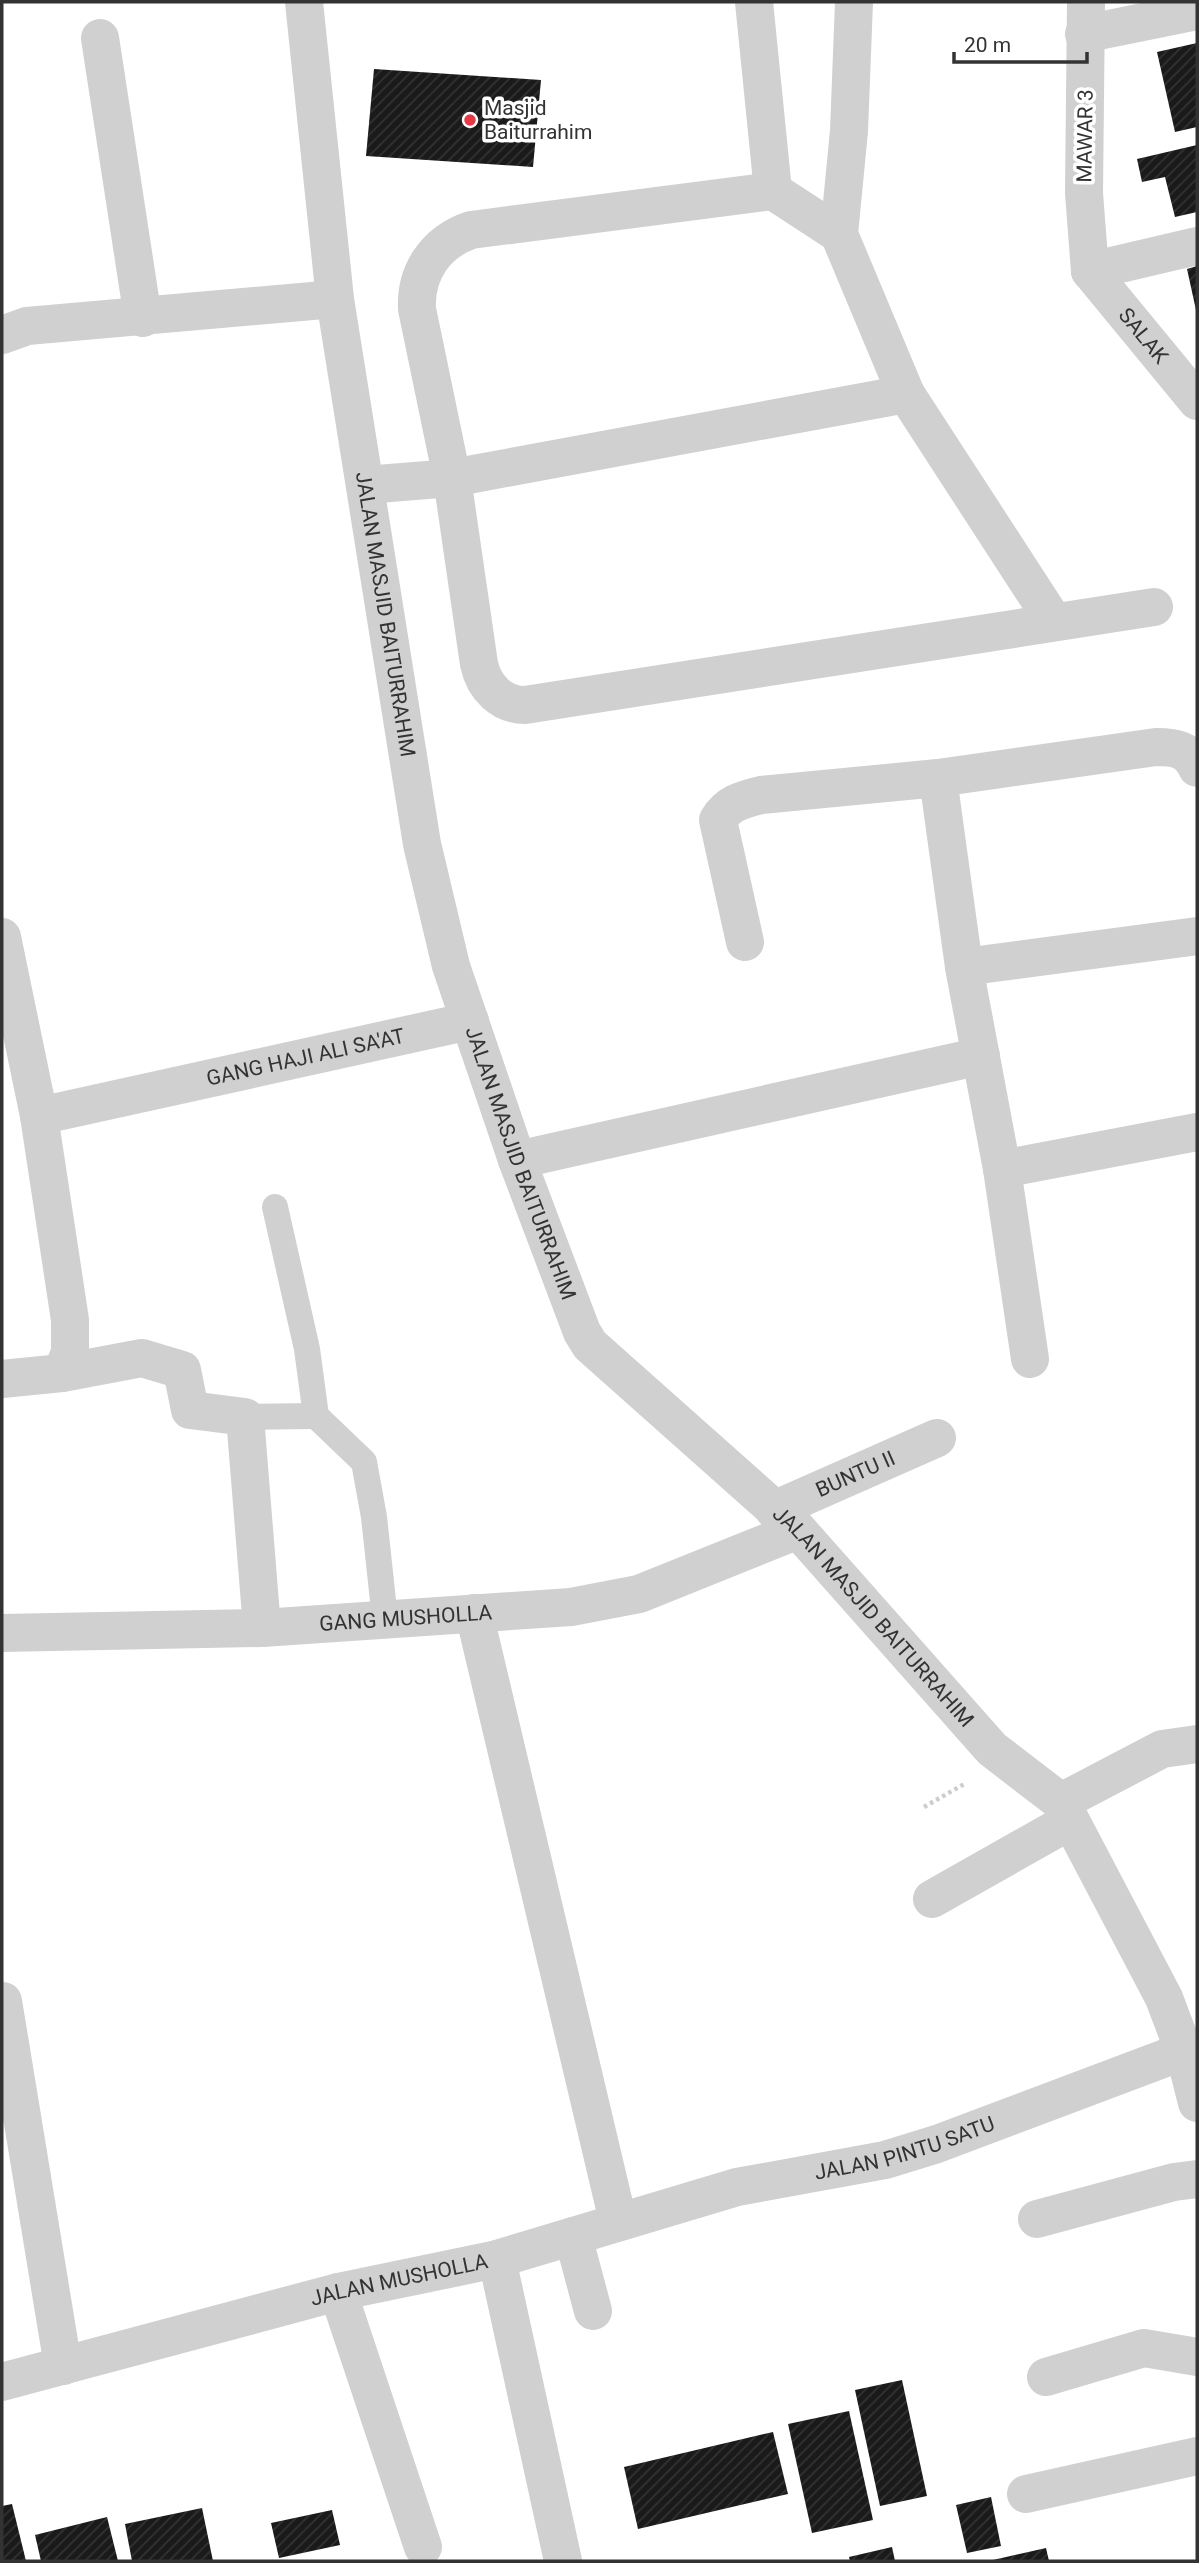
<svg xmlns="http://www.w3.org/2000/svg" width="1199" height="2563" viewBox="0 0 1199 2563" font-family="Roboto,sans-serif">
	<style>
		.building { fill: url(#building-hatch) }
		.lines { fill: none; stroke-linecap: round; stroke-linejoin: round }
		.path { stroke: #cdcdcd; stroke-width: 4.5; stroke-dasharray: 3.5 3.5; stroke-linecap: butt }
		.service { stroke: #d0d0d0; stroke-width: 26 }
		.minor { stroke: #d0d0d0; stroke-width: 38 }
		.tertiary { stroke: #d0d0d0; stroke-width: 38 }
		.poi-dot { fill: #e63946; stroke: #fff; stroke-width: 2.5 }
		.labels { text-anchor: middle; stroke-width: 7; stroke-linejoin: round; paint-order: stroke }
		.poi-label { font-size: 21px; fill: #333; stroke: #fff; text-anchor: start }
		.street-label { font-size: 21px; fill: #333; stroke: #fff }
	</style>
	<defs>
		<pattern id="building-hatch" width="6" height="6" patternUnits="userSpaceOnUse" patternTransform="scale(1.75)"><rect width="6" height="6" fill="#1a1a1a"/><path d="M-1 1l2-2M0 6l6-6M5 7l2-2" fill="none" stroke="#333"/></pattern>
	</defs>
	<rect width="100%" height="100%" fill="#fff"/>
	<g class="building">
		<polygon points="1197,43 1197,127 1175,132 1157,52"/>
		<polygon points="374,69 541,80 533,167 366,156"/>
		<polygon points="1197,145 1197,212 1175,217 1165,177 1142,182 1137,159"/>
		<polygon points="1197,266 1197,310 1196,310 1187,269"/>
		<polygon points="902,2380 927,2496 880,2506 855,2390"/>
		<polygon points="849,2411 873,2520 812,2533 788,2424"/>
		<polygon points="773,2432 788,2494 638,2529 624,2467"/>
		<polygon points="991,2497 1001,2546 967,2553 956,2505"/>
		<polygon points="12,2504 26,2561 2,2561 2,2506"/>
		<polygon points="202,2508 213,2561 132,2561 125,2524"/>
		<polygon points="332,2510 340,2545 279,2558 271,2523"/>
		<polygon points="107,2517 118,2561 41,2561 35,2535"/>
		<polygon points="892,2547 895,2561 850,2561 849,2557"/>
		<polygon points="1046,2548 1049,2561 993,2561 993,2560"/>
	</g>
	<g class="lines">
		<polyline class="path" points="924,1807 966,1783"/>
		<g class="service">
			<polyline points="275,1207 307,1349 316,1416 364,1462 374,1517 385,1619"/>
			<polyline points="245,1417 316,1416"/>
		</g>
		<g class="minor">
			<polyline points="754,2 773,191"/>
			<polyline points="854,2 849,131 839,234 906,394 1054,622"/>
			<polyline points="1086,2 1084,193 1090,271"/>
			<polyline points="1084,34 1197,11"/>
			<polyline points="100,38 143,318"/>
			<path d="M839 234 773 191 471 230C436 242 415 272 417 309L452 478 479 664C484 687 501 705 525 705L1154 607"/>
			<path id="s1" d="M1090 271 1197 401"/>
			<polyline points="1090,271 1197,246"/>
			<polyline points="2,335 27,326 335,299"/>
			<polyline points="365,485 452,478 906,394"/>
			<polyline points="938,778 964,967 1002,1169 1030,1359"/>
			<polyline points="2,937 39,1116 70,1320 70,1352 62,1373"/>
			<path d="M745 942 718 820C728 803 742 800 761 795L938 778 1156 747C1175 747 1189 749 1197 768"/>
			<polyline points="964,967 1197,936"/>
			<path id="s2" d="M39 1116 470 1021"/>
			<polyline points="517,1160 981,1056"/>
			<polyline points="1002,1169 1197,1132"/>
			<polyline points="2,1379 62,1373 142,1358 182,1370 190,1410 245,1417 262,1628"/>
			<path id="s3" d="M774 1510 937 1438"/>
			<polyline points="474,1613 618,2221"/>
			<path id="s4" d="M2 1633 262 1628 571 1607 639 1594 798 1530"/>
			<polyline points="1061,1802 1162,1749 1197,1744"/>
			<polyline points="932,1899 1070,1821"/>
			<polyline points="3,2001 63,2366"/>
			<polyline points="1037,2219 1174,2182 1197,2179"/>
			<polyline points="573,2236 593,2311"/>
			<polyline points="497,2259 563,2561"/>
			<polyline points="338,2292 423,2547"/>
			<polyline points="1046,2377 1144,2348 1197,2357"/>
			<path id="s5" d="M2 2382 338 2292 497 2259 737 2187 885 2160 937 2144 1184 2051 1197 2050"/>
			<polyline points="1026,2494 1197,2456"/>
		</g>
		<path class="tertiary" id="s6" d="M304 2 335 299 422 844 451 966 517 1160 582 1332 590 1345 798 1530 992 1749 1061 1802 1164 1998 1184 2051 1197 2103"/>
	</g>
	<circle class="poi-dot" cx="470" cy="120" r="7"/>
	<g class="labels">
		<g class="poi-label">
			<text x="484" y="115">Masjid<tspan x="484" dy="24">Baiturrahim</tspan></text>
		</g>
		<g class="street-label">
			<text transform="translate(1085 136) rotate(-89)" y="7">MAWAR 3</text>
			<text dy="7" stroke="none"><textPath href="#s1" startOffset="84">SALAK</textPath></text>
			<text dy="7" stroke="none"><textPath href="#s6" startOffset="618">JALAN MASJID BAITURRAHIM</textPath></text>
			<text dy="7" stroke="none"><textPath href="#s2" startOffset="273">GANG HAJI ALI SA'AT</textPath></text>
			<text dy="7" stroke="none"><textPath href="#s6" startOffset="1185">JALAN MASJID BAITURRAHIM</textPath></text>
			<text dy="7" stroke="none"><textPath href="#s3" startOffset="89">BUNTU II</textPath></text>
			<text dy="7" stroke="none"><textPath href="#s6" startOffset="1773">JALAN MASJID BAITURRAHIM</textPath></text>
			<text dy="7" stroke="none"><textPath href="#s4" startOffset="404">GANG MUSHOLLA</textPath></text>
			<text dy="7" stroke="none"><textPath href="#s5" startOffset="933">JALAN PINTU SATU</textPath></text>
			<text dy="7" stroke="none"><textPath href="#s5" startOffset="410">JALAN MUSHOLLA</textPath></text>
		</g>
	</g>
	<rect width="1199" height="2563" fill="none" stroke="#333333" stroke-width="7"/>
	<path d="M954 52v10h133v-10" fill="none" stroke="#333333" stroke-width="3.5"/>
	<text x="964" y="52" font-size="21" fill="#333333" stroke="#ffffff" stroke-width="5" paint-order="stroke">20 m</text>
</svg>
